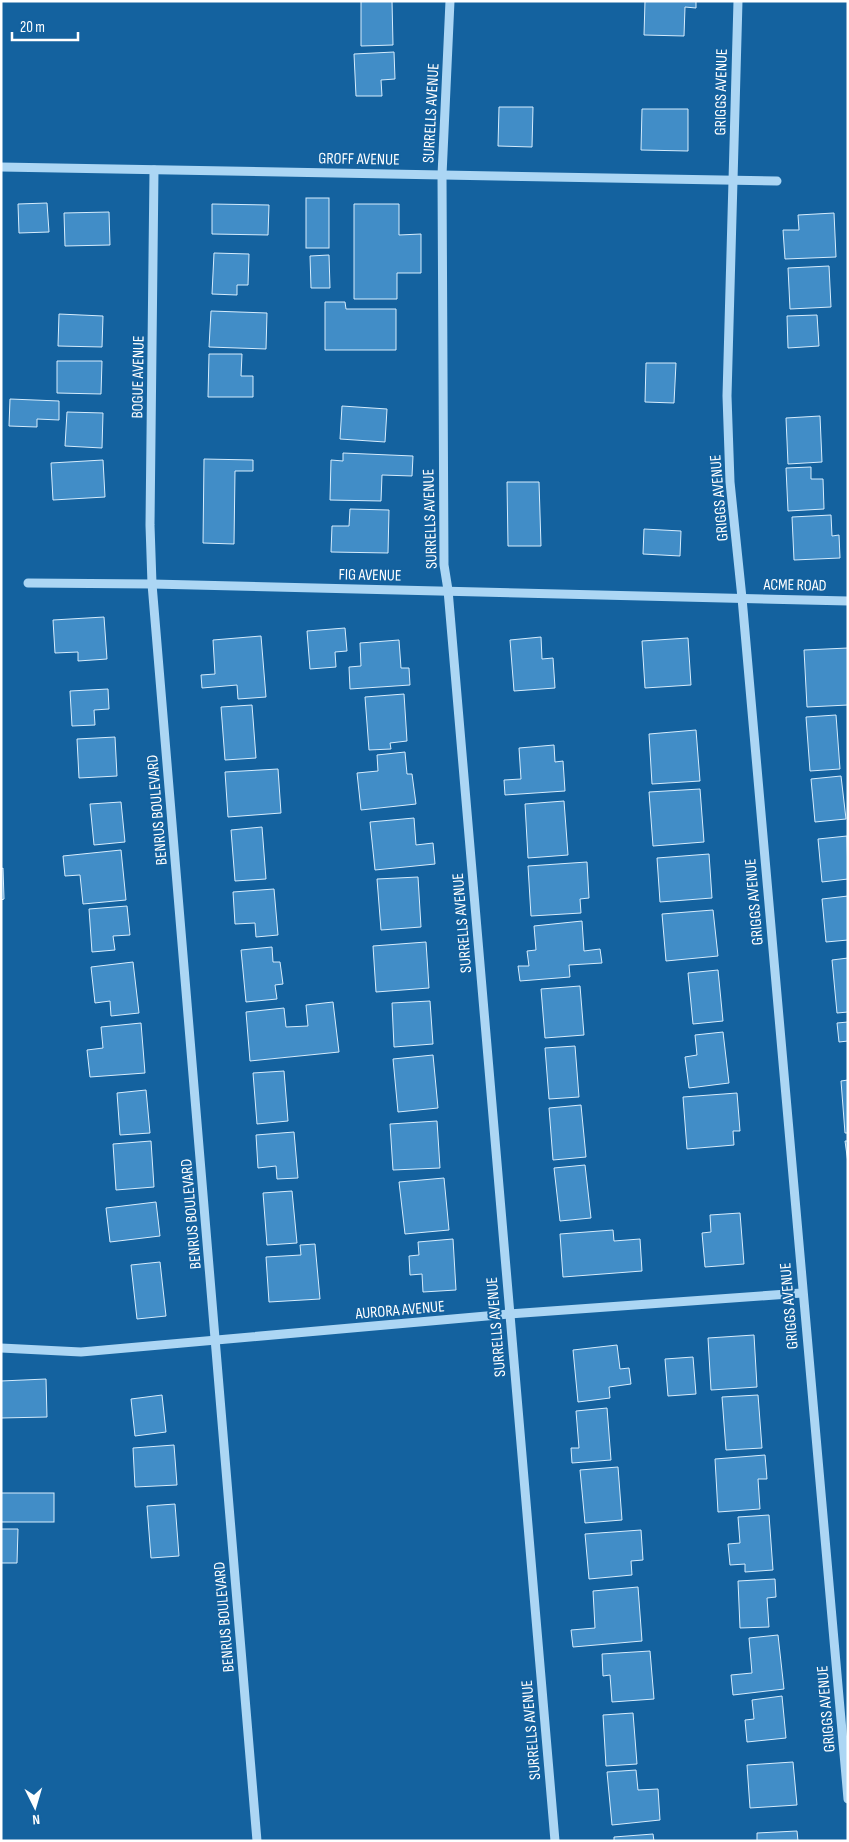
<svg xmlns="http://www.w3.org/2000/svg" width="849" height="1842" viewBox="0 0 849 1842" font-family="'Sofia Sans Condensed',sans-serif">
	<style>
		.building { fill: #418dc7; stroke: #d5ecfd }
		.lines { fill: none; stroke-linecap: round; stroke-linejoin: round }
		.minor { stroke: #acd6f4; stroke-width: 9 }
		.labels { text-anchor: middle; stroke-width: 4; stroke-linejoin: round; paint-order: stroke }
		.street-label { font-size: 16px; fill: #fff; stroke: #14629f }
	</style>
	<rect width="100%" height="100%" fill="#14629f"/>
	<g class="building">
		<polygon points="361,1 392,1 393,45 361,46"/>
		<polygon points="645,1 696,1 696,8 685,7 684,36 644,35"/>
		<polygon points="394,52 395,79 381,80 382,96 356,96 354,54"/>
		<polygon points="499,107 533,107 532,147 498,146"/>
		<polygon points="642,109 688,109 688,151 641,150"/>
		<rect x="306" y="198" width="23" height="50"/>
		<polygon points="47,203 49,232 19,233 18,204"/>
		<polygon points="212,204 269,205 268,235 212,234"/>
		<polygon points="354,204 399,204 399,235 421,234 421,273 397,273 397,299 354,299"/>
		<polygon points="109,212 110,245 65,246 64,213"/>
		<polygon points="834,213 836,257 785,259 783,230 799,230 798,215"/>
		<polygon points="214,253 249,254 248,285 237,285 237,295 212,294"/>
		<polygon points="329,255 330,288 311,288 310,256"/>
		<polygon points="829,266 831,307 790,309 788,268"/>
		<polygon points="325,302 345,302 346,309 396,309 396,350 325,350"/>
		<polygon points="211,311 267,313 266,349 209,347"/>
		<polygon points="59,314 103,316 102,347 58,346"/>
		<polygon points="817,315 819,346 788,348 787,316"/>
		<polygon points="209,354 242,354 241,376 253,376 253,397 208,397"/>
		<polygon points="57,361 102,361 101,394 57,393"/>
		<polygon points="646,363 676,363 674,403 645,402"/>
		<polygon points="10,399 59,401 59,420 37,419 37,427 9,426"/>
		<polygon points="342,406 387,409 385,442 340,439"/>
		<polygon points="67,412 103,413 102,448 65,446"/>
		<polygon points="820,416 822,462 788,464 786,418"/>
		<polygon points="343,453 413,456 412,476 382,475 381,501 330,500 331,460 343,461"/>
		<polygon points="204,459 253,460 253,471 235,471 234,544 203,543"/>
		<polygon points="103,460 105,497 53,500 51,463"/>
		<polygon points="811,467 811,479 823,479 824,509 788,511 786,468"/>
		<polygon points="507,482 539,482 541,546 508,546"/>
		<polygon points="350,509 389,510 388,553 331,552 332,526 349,526"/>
		<polygon points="831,515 832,536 839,535 840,558 794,560 792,517"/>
		<polygon points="644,529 681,531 680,556 643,554"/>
		<polygon points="104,617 107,659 78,661 78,652 55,653 53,620"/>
		<polygon points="345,628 347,651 335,652 336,667 310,669 307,631"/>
		<polygon points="261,636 266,697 238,699 237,685 202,688 201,675 215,674 213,640"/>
		<polygon points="541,637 542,659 553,658 555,688 514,691 510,640"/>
		<polygon points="688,638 691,685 645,688 642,641"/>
		<polygon points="399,640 401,668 409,668 410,685 350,689 349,667 361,666 360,643"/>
		<polygon points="848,648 848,705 807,707 804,650"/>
		<polygon points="108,689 109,709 94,710 95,725 72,726 70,691"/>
		<polygon points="404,694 407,741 390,743 391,749 369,750 365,697"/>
		<polygon points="252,705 256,758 225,760 221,707"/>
		<polygon points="836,715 840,769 810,771 806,717"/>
		<polygon points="696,730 700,781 652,784 649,734"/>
		<polygon points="115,737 117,776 79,778 77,739"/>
		<polygon points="554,745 555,762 563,761 565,791 505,795 504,780 521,779 519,748"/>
		<polygon points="405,752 407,774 412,774 416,804 361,810 357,773 378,771 377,755"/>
		<polygon points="278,769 281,813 228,817 225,772"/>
		<polygon points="841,776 846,819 815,822 811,779"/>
		<polygon points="700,789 704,842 653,846 649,792"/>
		<polygon points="564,801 568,855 528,858 525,804"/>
		<polygon points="121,802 125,842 94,845 90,804"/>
		<polygon points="414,818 416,845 433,843 435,864 375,870 370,822"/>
		<polygon points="262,827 266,879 235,881 231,830"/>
		<polygon points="847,836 848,879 822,882 818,839"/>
		<polygon points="121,850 126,900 83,904 80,875 65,876 63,856"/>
		<polygon points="709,854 712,898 660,902 657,858"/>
		<polygon points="587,862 589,898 580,899 581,913 531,916 528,866"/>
		<polygon points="3,868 4,899 1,900 1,869"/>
		<polygon points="418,877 421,927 381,930 377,879"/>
		<polygon points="274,889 278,935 256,937 255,923 235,924 233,892"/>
		<polygon points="848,896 848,940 826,942 822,899"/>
		<polygon points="127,906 130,935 113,936 115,950 92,952 89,909"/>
		<polygon points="713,910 718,956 666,961 662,914"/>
		<polygon points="582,921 584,951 600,949 602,963 569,965 570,977 520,981 518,966 529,966 527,951 536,950 534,926"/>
		<polygon points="426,942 429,988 376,992 373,946"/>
		<polygon points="272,947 273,962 280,962 283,984 275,985 277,999 246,1002 241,950"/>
		<polygon points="848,958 848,1012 837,1013 832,960"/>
		<polygon points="133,962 139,1013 111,1016 110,1001 95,1003 91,967"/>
		<polygon points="718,970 723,1021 693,1024 688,973"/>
		<polygon points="580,986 584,1035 545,1038 541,989"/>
		<polygon points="430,1001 433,1044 394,1047 392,1003"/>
		<polygon points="333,1002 339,1052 250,1061 246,1012 284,1008 286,1027 308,1026 306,1005"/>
		<polygon points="848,1022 848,1041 839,1042 837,1023"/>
		<polygon points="141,1023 145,1073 90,1077 87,1050 103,1048 101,1027"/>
		<polygon points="723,1032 729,1083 689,1088 685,1057 697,1055 695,1035"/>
		<polygon points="575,1046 579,1097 549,1099 545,1048"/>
		<polygon points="433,1055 438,1108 398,1112 393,1059"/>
		<polygon points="284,1071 288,1121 257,1124 253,1073"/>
		<polygon points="848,1080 848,1133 845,1133 841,1081"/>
		<polygon points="146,1090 150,1133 120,1135 117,1093"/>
		<polygon points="737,1093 740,1131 733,1131 734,1145 687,1149 683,1097"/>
		<polygon points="581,1105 586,1157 553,1160 549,1108"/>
		<polygon points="437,1121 440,1168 393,1170 390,1124"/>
		<polygon points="294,1132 298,1178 277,1179 276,1166 258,1168 256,1135"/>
		<polygon points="151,1141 154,1187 116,1190 113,1144"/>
		<polygon points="845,1141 848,1141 848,1163"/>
		<polygon points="585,1165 591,1218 560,1221 554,1168"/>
		<polygon points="444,1178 449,1230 405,1234 399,1182"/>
		<polygon points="292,1191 297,1243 267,1245 263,1193"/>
		<polygon points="156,1202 160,1236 110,1242 106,1208"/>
		<polygon points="740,1213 744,1264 705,1267 702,1233 711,1232 710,1215"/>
		<polygon points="613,1230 614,1241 640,1239 642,1271 563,1277 560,1234"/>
		<polygon points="453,1239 456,1290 423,1292 422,1274 410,1275 409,1256 419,1255 418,1242"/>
		<polygon points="315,1244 320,1299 269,1302 266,1257 301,1255 300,1245"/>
		<polygon points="160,1262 166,1316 137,1319 131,1265"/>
		<polygon points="754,1335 757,1387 711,1390 708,1338"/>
		<polygon points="617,1345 620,1369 629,1368 631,1384 609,1387 610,1398 578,1402 573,1350"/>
		<polygon points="693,1357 696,1394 668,1396 665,1359"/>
		<polygon points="46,1379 47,1417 1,1418 1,1381"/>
		<polygon points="162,1395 166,1432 135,1436 131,1399"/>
		<polygon points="758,1395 762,1448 726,1450 722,1397"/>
		<polygon points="607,1408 611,1460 572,1463 571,1448 579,1448 576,1411"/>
		<polygon points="174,1445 177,1485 135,1487 133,1448"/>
		<polygon points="765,1455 767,1479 758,1479 760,1509 718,1512 715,1459"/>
		<polygon points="618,1467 622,1520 585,1523 580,1470"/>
		<rect x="1" y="1493" width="53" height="29"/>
		<polygon points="175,1504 179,1556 151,1558 147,1506"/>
		<polygon points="769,1515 773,1570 745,1572 745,1564 730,1565 728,1544 740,1543 738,1517"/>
		<polygon points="1,1529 18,1529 17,1563 1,1563"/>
		<polygon points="641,1530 643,1560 631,1561 632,1575 589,1579 585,1534"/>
		<polygon points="775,1579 776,1597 767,1598 769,1627 740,1628 738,1581"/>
		<polygon points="638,1587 642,1641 573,1647 571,1630 595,1628 593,1591"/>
		<polygon points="778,1635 784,1689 733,1695 731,1675 752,1673 749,1638"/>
		<polygon points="650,1651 654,1699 612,1702 610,1675 603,1676 602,1654"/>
		<polygon points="782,1696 786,1738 747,1742 745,1720 754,1719 752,1700"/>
		<polygon points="633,1713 637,1764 606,1766 603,1715"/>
		<polygon points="793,1762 797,1805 750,1808 747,1765"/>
		<polygon points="636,1770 638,1790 658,1789 660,1820 612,1825 607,1772"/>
		<polygon points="797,1831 798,1841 757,1841 757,1833"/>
		<polygon points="653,1834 654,1841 614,1841 614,1837"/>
	</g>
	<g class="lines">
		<g class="minor">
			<polyline points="450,1 442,175 444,565 448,590 555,1841"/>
			<polyline points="738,1 727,396 730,482 742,598 848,1799"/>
			<polyline points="1,167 777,181"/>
			<polyline points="154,170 150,525 152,584 257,1841"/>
			<polyline points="28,583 152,584 848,601"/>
			<polyline points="1,1348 81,1352 509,1314 802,1293"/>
		</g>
	</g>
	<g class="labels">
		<g class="street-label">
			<text transform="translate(720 92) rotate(-89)" y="6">GRIGGS AVENUE</text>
			<text transform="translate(430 113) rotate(-87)" y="6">SURRELLS AVENUE</text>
			<text transform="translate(359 158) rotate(1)" y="6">GROFF AVENUE</text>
			<text transform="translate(137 377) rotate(-89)" y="6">BOGUE AVENUE</text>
			<text transform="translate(718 498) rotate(-95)" y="6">GRIGGS AVENUE</text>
			<text transform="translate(429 519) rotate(-92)" y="6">SURRELLS AVENUE</text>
			<text transform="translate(370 574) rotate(1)" y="6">FIG AVENUE</text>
			<text transform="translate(795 584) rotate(1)" y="6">ACME ROAD</text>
			<text transform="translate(156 810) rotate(-95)" y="6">BENRUS BOULEVARD</text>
			<text transform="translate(753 902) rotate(-95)" y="6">GRIGGS AVENUE</text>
			<text transform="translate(461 923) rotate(-95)" y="6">SURRELLS AVENUE</text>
			<text transform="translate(190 1214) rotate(-95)" y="6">BENRUS BOULEVARD</text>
			<text transform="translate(788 1306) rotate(-95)" y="6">GRIGGS AVENUE</text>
			<text transform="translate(400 1309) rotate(-5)" y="6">AURORA AVENUE</text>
			<text transform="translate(495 1327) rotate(-95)" y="6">SURRELLS AVENUE</text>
			<text transform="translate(223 1617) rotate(-95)" y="6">BENRUS BOULEVARD</text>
			<text transform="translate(825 1709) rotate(-95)" y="6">GRIGGS AVENUE</text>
			<text transform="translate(530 1730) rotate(-95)" y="6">SURRELLS AVENUE</text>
		</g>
	</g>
	<rect width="849" height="1842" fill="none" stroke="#ffffff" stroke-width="5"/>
	<g transform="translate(35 1807) rotate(175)" stroke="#14629f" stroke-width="4" paint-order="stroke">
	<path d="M0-4L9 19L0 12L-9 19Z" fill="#ffffff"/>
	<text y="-8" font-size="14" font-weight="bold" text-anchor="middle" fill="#ffffff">N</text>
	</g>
	<path d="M12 32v8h66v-8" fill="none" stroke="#ffffff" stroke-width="2.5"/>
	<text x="20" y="32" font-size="15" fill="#ffffff" stroke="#14629f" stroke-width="4" paint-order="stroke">20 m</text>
</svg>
